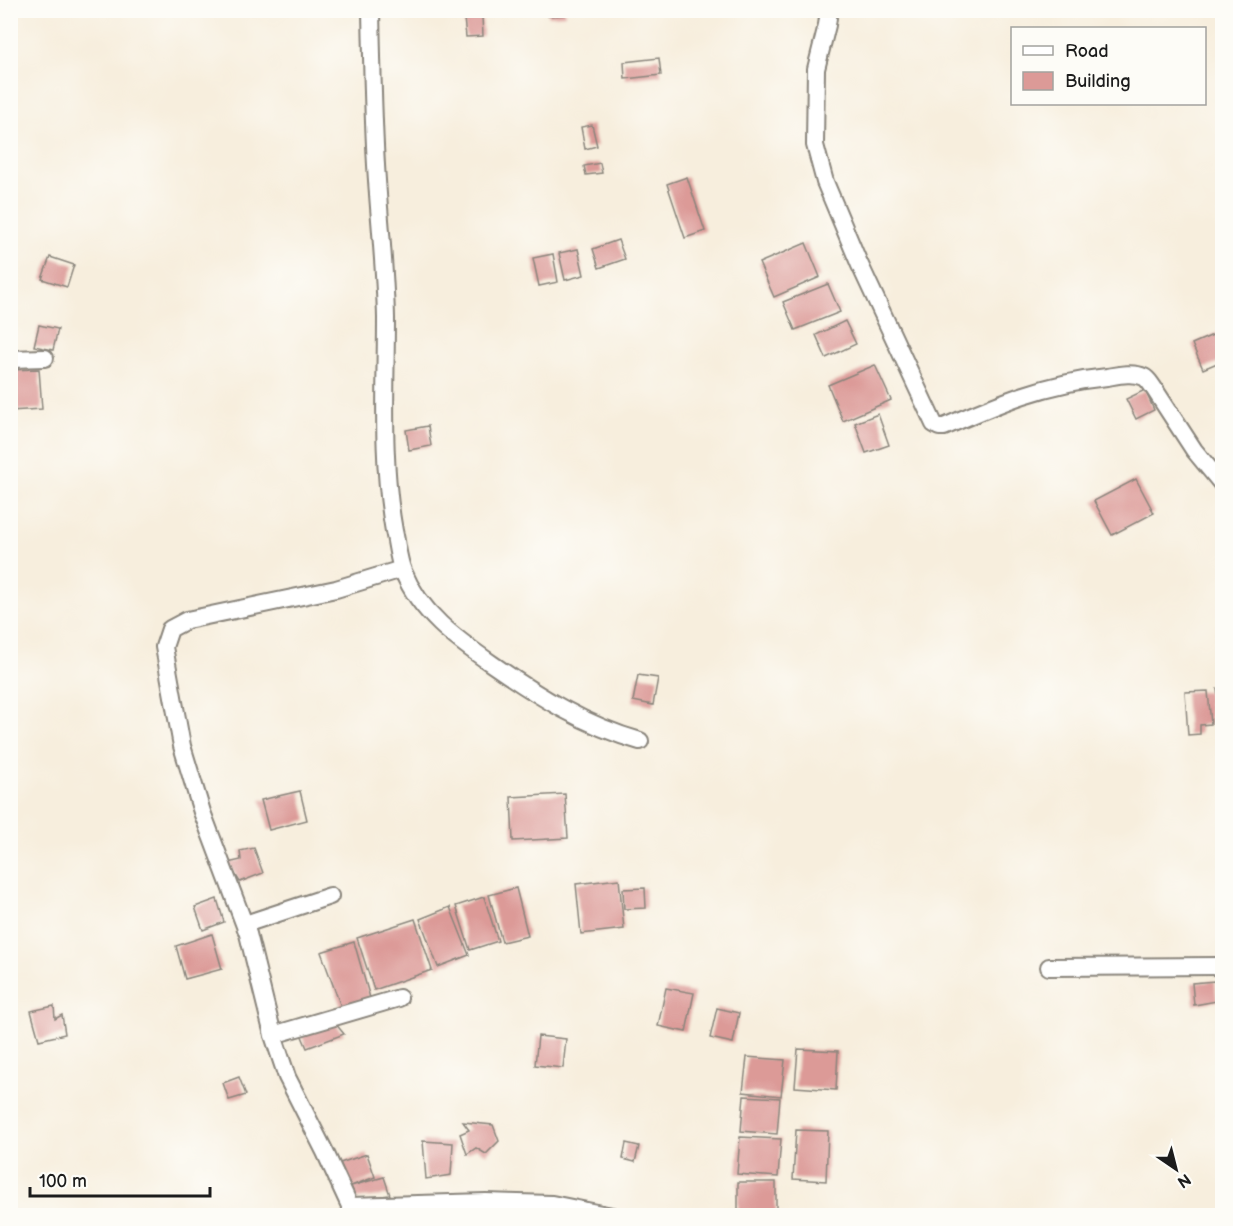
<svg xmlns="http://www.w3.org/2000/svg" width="1233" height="1226" viewBox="0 0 1233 1226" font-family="'Balsamiq Sans',sans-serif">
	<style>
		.building { fill: #dc9a97 }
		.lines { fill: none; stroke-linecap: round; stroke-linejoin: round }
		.minor-casing { stroke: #8a857c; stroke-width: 20 }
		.minor { stroke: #fff; stroke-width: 16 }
	</style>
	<rect width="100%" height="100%" fill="#fdfcf7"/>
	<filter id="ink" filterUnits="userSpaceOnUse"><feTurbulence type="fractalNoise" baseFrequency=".0167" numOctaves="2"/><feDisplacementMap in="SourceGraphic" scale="12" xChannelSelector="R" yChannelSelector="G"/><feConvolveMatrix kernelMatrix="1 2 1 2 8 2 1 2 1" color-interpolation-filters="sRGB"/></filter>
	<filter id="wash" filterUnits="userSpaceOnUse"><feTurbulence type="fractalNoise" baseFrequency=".008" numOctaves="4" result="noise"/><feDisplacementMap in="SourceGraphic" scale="24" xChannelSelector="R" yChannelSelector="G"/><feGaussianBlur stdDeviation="1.35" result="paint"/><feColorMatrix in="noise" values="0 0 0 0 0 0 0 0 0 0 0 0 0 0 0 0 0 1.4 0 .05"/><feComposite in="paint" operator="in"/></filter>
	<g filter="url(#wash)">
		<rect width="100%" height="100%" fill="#f7eedd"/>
		<g id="blocks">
			<g class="building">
				<polygon points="548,10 565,10 565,15 548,16"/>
				<polygon points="482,17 483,36 466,37 464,18"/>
				<polygon points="659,58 661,75 625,79 624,62"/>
				<polygon points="592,125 597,146 585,149 581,127"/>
				<polygon points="600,163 602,173 586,175 584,166"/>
				<polygon points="687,177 705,231 685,238 667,184"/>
				<polygon points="618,240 625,259 599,268 593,249"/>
				<polygon points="806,243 820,277 774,297 759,263"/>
				<polygon points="578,249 584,275 565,280 559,253"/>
				<polygon points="553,254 558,282 539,286 533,258"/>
				<polygon points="50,257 74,265 67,287 42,279"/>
				<polygon points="828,284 840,312 795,330 783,302"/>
				<polygon points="845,321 856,344 826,358 816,335"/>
				<polygon points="39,325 58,329 53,350 34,346"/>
				<polygon points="1222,331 1222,361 1203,369 1192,344"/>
				<polygon points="875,365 891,400 843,421 828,385"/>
				<polygon points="39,369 42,409 10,411 10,370"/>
				<polygon points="1145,390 1154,410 1136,419 1126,399"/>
				<polygon points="878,414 889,445 866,453 855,423"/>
				<polygon points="428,426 431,446 409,450 406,430"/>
				<polygon points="1136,479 1154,513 1112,535 1094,501"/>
				<polygon points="638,675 658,678 653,705 633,701"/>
				<polygon points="1222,688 1222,719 1221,719 1217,689"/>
				<polygon points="1208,691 1211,724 1200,725 1200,734 1188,735 1185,692"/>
				<polygon points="300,791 307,820 269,830 261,800"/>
				<polygon points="565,794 568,838 513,841 511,797"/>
				<polygon points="254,848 263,873 240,882 228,863 241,860 240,851"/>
				<polygon points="619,879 624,929 581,934 576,884"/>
				<polygon points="516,888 528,936 502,942 489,895"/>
				<polygon points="645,888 646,908 624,909 623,889"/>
				<polygon points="484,897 498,941 470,950 456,906"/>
				<polygon points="217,899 224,922 203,930 195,907"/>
				<polygon points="450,907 469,955 438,967 420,919"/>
				<polygon points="415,919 432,970 374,990 357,938"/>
				<polygon points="212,934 222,969 185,979 176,946"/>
				<polygon points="354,942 370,998 341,1007 321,952"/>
				<polygon points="1215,981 1217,1001 1194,1005 1192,983"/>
				<polygon points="666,988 694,993 686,1032 658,1026"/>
				<polygon points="54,1006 55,1019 62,1015 65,1034 39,1040 31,1011"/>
				<polygon points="717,1008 739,1013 733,1043 710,1038"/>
				<polygon points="335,1023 344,1034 307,1048 301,1034"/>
				<polygon points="538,1036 566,1039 563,1068 535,1065"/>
				<polygon points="798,1049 838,1051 836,1090 795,1087"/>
				<polygon points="747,1057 785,1060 781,1096 743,1092"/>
				<polygon points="239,1077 246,1095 229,1100 223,1083"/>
				<polygon points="744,1096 780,1098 777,1134 741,1131"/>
				<polygon points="463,1122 493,1125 499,1141 486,1154 476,1148 467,1154 460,1134 469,1130"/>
				<polygon points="796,1130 828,1131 826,1181 793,1179"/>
				<polygon points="740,1137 781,1139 778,1177 737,1174"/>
				<polygon points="423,1141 453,1143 451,1175 426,1179"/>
				<polygon points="626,1143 639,1146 635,1162 623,1159"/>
				<polygon points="367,1154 375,1177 351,1186 384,1177 390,1195 355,1199 340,1163"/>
				<rect x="738" y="1182" width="38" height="34"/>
				<polygon points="504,1203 508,1216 477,1216 475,1209"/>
			</g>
		</g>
	</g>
	<g filter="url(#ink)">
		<use href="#blocks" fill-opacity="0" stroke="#8a857c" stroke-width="1.5"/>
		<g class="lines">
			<g class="minor-casing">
				<g id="minor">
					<path d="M371 10C372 62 373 113 376 165 379 216 385 267 386 318 386 390 381 460 394 531 397 543 398 559 403 571 420 613 456 639 492 664 538 696 586 726 640 741"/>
					<path d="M829 10 827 25 816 69 815 145 825 182 859 263 934 424 939 427H944C999 403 1046 383 1107 377 1119 375 1133 372 1144 377 1148 379 1150 383 1153 387L1194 450 1222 484"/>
					<polyline points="10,359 45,358"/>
					<polyline points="245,924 330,896"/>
					<polyline points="1049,967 1222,966"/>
					<polyline points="273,1035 399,998"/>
					<polyline points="350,1206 486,1202 552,1204 612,1216"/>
					<polyline points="351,1216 350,1206 325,1152 287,1077 273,1035 248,934 202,812 182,746 164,647 170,629 187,620 336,589 402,569"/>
				</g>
			</g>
			<use href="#minor" class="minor"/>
		</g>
	</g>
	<rect width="1233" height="1226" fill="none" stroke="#fdfcf7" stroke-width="36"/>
	<rect x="1011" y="27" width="195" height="78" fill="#fdfcf7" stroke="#a3a29f" stroke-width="1.5"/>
	<rect x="1023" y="46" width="30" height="9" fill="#ffffff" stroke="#a3a29f" stroke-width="1.5"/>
	<text x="1065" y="57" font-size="18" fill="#1c1c1c">Road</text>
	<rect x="1023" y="72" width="30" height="18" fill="#dc9a97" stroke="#a3a29f" stroke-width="1.5"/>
	<text x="1065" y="87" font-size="18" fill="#1c1c1c">Building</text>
	<g transform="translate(1176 1169) rotate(145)" stroke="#fdfcf7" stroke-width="4.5" paint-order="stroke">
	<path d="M0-4.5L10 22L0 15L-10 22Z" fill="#1c1c1c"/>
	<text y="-9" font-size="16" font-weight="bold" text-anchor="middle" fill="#1c1c1c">N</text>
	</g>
	<path d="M30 1187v9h180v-9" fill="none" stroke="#1c1c1c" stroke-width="3"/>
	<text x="39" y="1187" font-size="18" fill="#1c1c1c" stroke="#fdfcf7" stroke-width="4.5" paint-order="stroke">100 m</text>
</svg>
